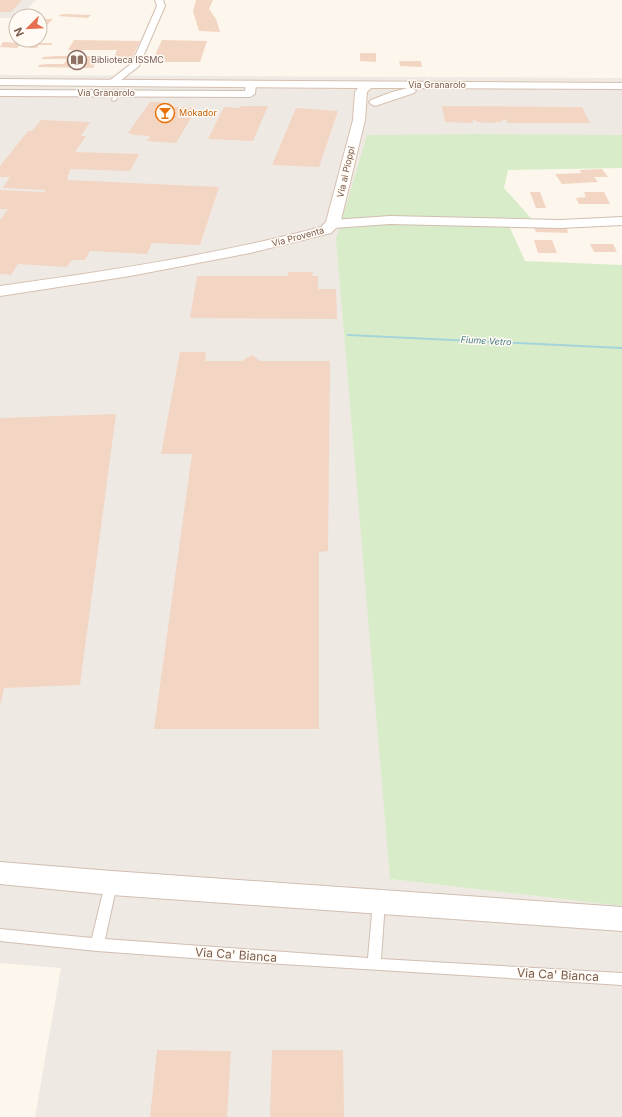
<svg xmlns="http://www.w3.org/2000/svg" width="622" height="1117" viewBox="0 0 622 1117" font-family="Inter,sans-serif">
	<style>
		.industrial { fill: #efe9e4 }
		.green { fill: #d8ecc9 }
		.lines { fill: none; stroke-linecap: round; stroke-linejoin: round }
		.stream { fill: #a5d3da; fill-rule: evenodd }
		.building { fill: #f3d5c3 }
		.lane-casing { stroke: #d1beb0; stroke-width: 2 }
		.street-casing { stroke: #d1beb0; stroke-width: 2 }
		.secondary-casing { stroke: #d6c0b0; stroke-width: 2 }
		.lane { fill: #fff; fill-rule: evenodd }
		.street { fill: #fff; fill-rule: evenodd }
		.secondary { fill: #fff; fill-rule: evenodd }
		.labels { text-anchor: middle; stroke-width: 3; stroke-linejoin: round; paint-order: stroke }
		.far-education-label { font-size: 9px; fill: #785e54; stroke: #fffaf3; text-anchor: start }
		.far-street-label { font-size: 9px; fill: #7a5c4d; stroke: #fffaf3 }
		.far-food-label { font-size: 9px; fill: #c56008; stroke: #fffaf3; text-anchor: start }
		.far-water-label { font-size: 9px; font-style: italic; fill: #437c86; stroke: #fffaf3 }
		.near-street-label { font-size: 12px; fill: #7a5c4d; stroke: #fffaf3 }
	</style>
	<rect width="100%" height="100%" fill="#fdf6ec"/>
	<g class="industrial">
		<polygon points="0,0 37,0 15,18 0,18"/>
		<polygon points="0,75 622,78 622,135 367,135 390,879 622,906 622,1117 35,1117 61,968 0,963"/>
	</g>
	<polygon class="green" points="477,134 622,135 622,168 508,170 504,188 531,218 506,219 525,261 622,265 622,906 390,879 336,239 367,135"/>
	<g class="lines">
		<polygon class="stream" points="347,334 622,347 622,349 349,336 347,336"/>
	</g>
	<g class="building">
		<polygon points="0,0 22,0 11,12 0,12"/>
		<polygon points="196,0 213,0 209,9 216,19 220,32 199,31 193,11"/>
		<polygon points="62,14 91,15 88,18 58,16"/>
		<polygon points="40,19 53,19 48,24 40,24"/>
		<polygon points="74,40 140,41 130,63 111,63 117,50 68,50"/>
		<polygon points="162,40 207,41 200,62 152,62"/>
		<polygon points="3,42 21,43 17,48 0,47"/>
		<polygon points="34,43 53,43 51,45 39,45 37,48 29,48"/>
		<polygon points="360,53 376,53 376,62 360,61"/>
		<polygon points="56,56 99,56 93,68 38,67 39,65 46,64 64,64 67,59 41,59 43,57"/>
		<polygon points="399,61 421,61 422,67 400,66"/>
		<polygon points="150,102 163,102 161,106 197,108 176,143 147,141 150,136 134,135 128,133"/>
		<polygon points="241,106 268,106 253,141 208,139 224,107 240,108"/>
		<polygon points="442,106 582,107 590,123 508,123 506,119 500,122 489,123 478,122 472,119 473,123 445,122"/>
		<polygon points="296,108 338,111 319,167 272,165"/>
		<polygon points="41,120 90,122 81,136 86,136 75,152 139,154 130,171 70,169 67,180 219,187 200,245 152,243 147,254 90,251 85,260 72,260 67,267 18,264 11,275 0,274 0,220 8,209 0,209 0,190 44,192 46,190 3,188 10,177 0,177 0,166 28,131 32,131"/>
		<polygon points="602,169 608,177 594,177 598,182 562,184 555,174 582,173 579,170"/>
		<polygon points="530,192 540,192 546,208 536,208"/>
		<polygon points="584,192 604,192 610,204 579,204 576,198 586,197"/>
		<polygon points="534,228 567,228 568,233 536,232"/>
		<polygon points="534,240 552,240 557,253 538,253"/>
		<polygon points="590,244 613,244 617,252 594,252"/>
		<polygon points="288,272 313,272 312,276 318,276 318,289 336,289 337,319 190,318 197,276 288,276"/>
		<polygon points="180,352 206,352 205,361 242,361 252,355 260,361 330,361 328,551 319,552 319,729 154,729 192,454 161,454"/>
		<polygon points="116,414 80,685 4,688 0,706 0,418"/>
		<polygon points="157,1050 231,1051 227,1117 150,1117"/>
		<polygon points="272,1050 343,1050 344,1117 270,1117"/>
	</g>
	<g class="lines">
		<g class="lane-casing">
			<g id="lane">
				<polygon points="115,92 119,93 116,100 114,101 112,100"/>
				<polygon points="111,879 115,880 117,884 105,939 368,958 373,902 375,898 379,896 383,898 385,902 381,959 622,973 622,985 233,961 97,951 0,941 0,929 92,938 105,884 107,880"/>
			</g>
		</g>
		<g class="street-casing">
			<g id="street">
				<polygon points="155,0 163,0 165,6 139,66 115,85 109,85 107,83 109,81 132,63 157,6"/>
				<polygon points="251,81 256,84 255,94 250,97 0,96 0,90 245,91 246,84"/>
				<polygon points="390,216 560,220 622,217 622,225 560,228 390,224 333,228 329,227 327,224 329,221 333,220"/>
				<polygon points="0,862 112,871 622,907 622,931 112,895 0,884"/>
			</g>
		</g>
		<g class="secondary-casing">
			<path id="secondary" d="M0 79 622 83V89L412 88 416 91 414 93 375 106 371 104 369 102 371 100 392 92 408 88H371L367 92 365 120 340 224 331 233 250 253 130 276 0 296V286C107 271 216 255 321 227L326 222 353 120 355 92 358 88 0 85Z"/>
		</g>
		<use href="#lane" class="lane"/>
		<use href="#street" class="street"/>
		<use href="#secondary" class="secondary"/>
	</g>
	<defs>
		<g id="library-ring" transform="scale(1)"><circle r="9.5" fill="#fffaf3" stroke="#8d6e63" stroke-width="1.5"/><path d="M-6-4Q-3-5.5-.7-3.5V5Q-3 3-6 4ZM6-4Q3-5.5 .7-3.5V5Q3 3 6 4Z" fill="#8d6e63"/></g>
		<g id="bar-ring" transform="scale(1)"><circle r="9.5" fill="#fffaf3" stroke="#e8710a" stroke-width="1.5"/><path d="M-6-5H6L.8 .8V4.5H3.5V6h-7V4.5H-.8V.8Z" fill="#e8710a"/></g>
	</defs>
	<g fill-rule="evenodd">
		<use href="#library-ring" x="77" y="60"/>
		<use href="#bar-ring" x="165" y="113"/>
	</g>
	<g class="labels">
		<g class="far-education-label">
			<text x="91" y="63">Biblioteca ISSMC</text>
		</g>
		<g class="far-street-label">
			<text x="437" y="88">Via Granarolo</text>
			<text x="106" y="96">Via Granarolo</text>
			<text transform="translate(346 172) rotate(-77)" y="3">Via ai Pioppi</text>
			<text transform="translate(298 237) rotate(-15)" y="3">Via Proventa</text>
		</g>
		<g class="far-food-label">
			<text x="179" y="116">Mokador</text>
		</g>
		<g class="far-water-label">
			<text transform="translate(486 341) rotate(3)" y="3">Fiume Vetro</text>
		</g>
		<g class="near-street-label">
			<text transform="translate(236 955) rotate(4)" y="4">Via Ca' Bianca</text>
			<text transform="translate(558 975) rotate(3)" y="4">Via Ca' Bianca</text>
		</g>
	</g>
	<g transform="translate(28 28) rotate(246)"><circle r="19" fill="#fffaf3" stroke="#cabbb1"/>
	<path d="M0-3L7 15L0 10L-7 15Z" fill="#e76f51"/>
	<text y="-6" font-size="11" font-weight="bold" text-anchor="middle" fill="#7a5c4d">N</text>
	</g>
</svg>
